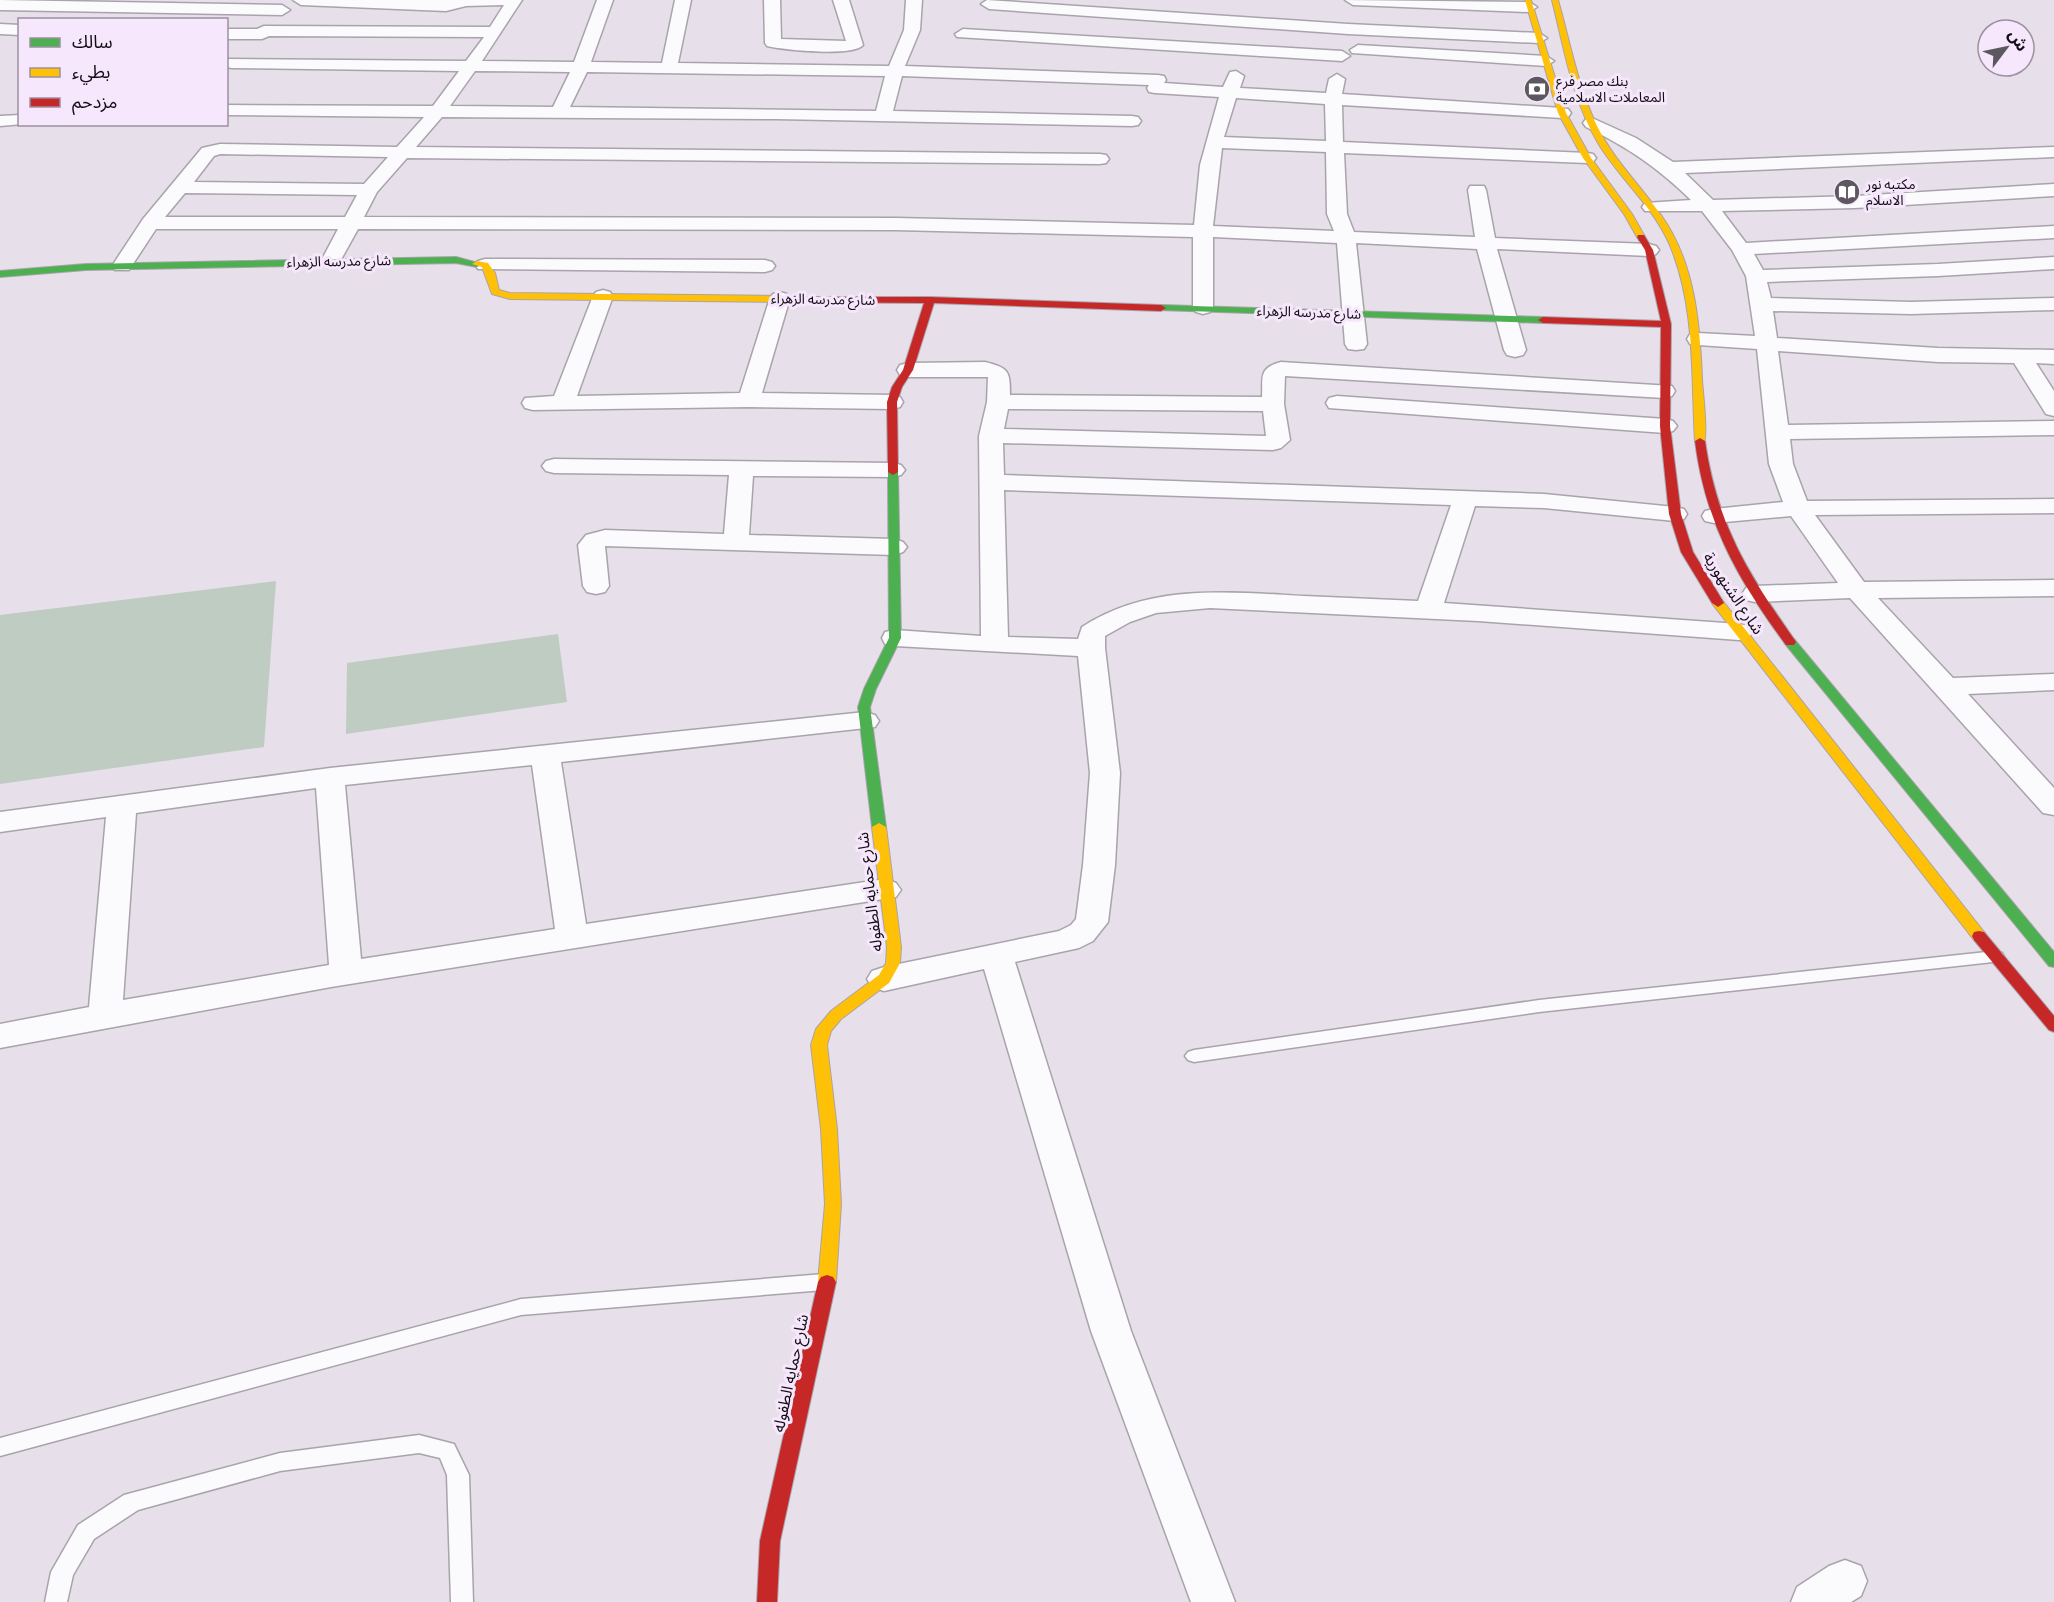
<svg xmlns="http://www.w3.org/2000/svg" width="2054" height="1602" viewBox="0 0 2054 1602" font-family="Barlow,'Noto Sans Arabic',sans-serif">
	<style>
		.green { fill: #beccc2 }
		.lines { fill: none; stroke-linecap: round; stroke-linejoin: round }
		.lane-casing { stroke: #a9a3ab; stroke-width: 3 }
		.street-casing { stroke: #a9a3ab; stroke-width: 3 }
		.fast-casing { stroke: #a9a3ab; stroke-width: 2 }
		.slow-casing { stroke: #a9a3ab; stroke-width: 2 }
		.jam-casing { stroke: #a9a3ab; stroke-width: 2 }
		.lane { fill: #fbfafc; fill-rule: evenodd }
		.street { fill: #fbfafc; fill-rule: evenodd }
		.fast { fill: #4caf50; fill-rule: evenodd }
		.slow { fill: #ffc107; fill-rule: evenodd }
		.jam { fill: #c62828; fill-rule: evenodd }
		.labels { text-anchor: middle; stroke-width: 6; stroke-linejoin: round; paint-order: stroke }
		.far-poi-label { font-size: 14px; fill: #130e15; stroke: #f6e7fc; text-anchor: start }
		.far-street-label { font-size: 14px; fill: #130e15; stroke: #f6e7fc }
		.street-label { font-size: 16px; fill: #130e15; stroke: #f6e7fc }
	</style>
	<rect width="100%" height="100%" fill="#e7dfea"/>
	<g class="green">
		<polygon points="276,581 264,747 0,784 0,615"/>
		<polygon points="558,634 567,702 346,734 347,663"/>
	</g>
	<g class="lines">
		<g class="lane-casing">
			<g id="lane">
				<polygon points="1996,951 2002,953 2004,957 2002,961 1539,1012 1194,1062 1188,1060 1185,1056 1188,1052 1194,1050 1539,1000"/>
				<polygon points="824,1274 831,1276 834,1282 831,1288 824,1290 521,1315 0,1456 0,1438 521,1299"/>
				<polygon points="419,1435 454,1444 469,1475 473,1602 451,1602 447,1475 440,1458 419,1453 280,1471 138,1510 94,1539 73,1575 67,1602 45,1602 51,1572 78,1525 124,1495 280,1453"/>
			</g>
		</g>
		<g class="street-casing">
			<g id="street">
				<polygon points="0,0 282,5 290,10 282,15 0,10"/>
				<path d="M293 0H522L482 61 574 62 597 0H613L591 62 662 63 675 0H691L678 63 889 66 904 30 906 0H922L920 30 905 66 1158 75 1164 76 1166 80 1164 83 1223 87 1230 72 1236 71 1244 76 1240 88 1326 93 1329 79 1337 74 1345 79 1342 94 1562 108 1568 109 1571 113 1568 117 1562 118 1342 105 1343 142 1587 153 1593 154 1596 158 1593 162 1587 163 1344 153 1347 214 1354 232 1475 237 1468 190 1470 186H1484L1486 190 1495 238 1649 244 1656 246 1659 250 1656 254 1649 256 1497 249 1526 350 1523 355 1515 357 1507 355 1504 350 1477 249 1356 243 1367 344 1364 349 1356 350 1348 349 1345 344 1337 243 1213 237V308L1210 312 1203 314 1196 312 1193 308V237L896 230 358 229 338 265H324L321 261 338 229H156L129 270H115L112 266 143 219 202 148 220 144 397 147 424 117 226 115V105L433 106 459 71 232 68 226 67V59L466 61 484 37 269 36 262 39H226V29H257L264 26 490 27 504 5 466 6 446 11 301 5ZM475 71 570 72 553 107 450 106ZM587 72 885 76 876 111 570 107ZM902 76 1149 85 1147 88 1149 92 1155 93 1219 97 1200 165 1194 225 896 218 364 217 377 192 407 158 1100 164 1106 163 1109 159 1106 155 1100 154 416 147 442 117 776 119 1132 126 1138 125 1141 121 1138 117 1132 116 893 111ZM1236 98 1325 104 1326 141 1224 137ZM1222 148 1326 152 1327 214 1334 231 1213 226ZM220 154 388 157 364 184 194 182 214 156ZM185 193 357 195 345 217H165Z"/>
				<path d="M764 0H780L781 39 846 41 833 0H849L863 45C853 57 784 50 767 46L765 43Z"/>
				<polygon points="987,0 1348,24 1539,33 1547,38 1539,43 1348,34 989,9 981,4"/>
				<polygon points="1345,0 1529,2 1537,7 1529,12 1353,5"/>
				<polygon points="0,24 20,25 20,35 0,34"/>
				<polygon points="963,29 1342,51 1350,56 1342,61 957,37 955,34"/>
				<polygon points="1358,45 1546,56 1554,61 1546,66 1352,53 1350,50"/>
				<polygon points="20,115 20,124 23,124 0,126 0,116"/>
				<path d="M1592 118 1636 138 1673 162 2054 147V157L1685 173 1713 200 1855 196 2054 184V196L1855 208 1722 211 1746 243 2054 226V238L1754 254 1763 270 1938 264 2054 257V269L1938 276 1767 282 1771 298 1911 302 2054 298V310L1911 314 1773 311 1777 338 1938 348 2054 350V364L2036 363 2054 391V416L2046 414 2014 363 1938 362 1778 351 1788 425 2054 421V435L1790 439 1793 464 1807 501 2054 499V513L1815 515 1864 582 2054 580V596L1878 598 1953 678 2054 674V690L1968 694 2054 788V815L2043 813 1850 598 1755 602 1746 600 1742 594 1746 588 1755 586 1838 583 1791 516 1714 523 1705 521 1702 516 1705 511 1714 509 1783 502 1769 464 1757 349 1698 345 1690 344 1687 339 1690 334 1698 333 1755 336 1746 276 1732 250 1702 211H1645L1642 207 1645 203 1691 200C1657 167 1629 148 1586 127L1583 123 1586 119Z"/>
				<polygon points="485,259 765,260 772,262 775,266 772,270 765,272 478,269 475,265 478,261"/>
				<polygon points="603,290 610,292 613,296 577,396 740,393 770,298 773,294 780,292 787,294 790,298 762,393 892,395 900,397 903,402 900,407 892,409 749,407 533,410 525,408 522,403 525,398 554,396 593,296 596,292"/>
				<path d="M985 362C1009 368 1010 371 1010 395L1262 397C1263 377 1258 368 1281 362L1672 386 1675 391 1672 396 1664 398 1285 376 1284 404 1290 440 1281 448 1273 450 1003 443 1004 475 1544 494 1675 507 1684 509 1687 514 1684 519 1675 521 1544 508 1475 506 1444 603 1739 624 1749 626 1752 632 1749 638 1739 640 1478 621 1210 608 1156 613 1130 622 1105 636V648L1120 773 1115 865 1108 922 1093 941 1079 948 1015 962 1131 1331 1235 1602H1191L1091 1331 984 969 884 991 872 987 867 979 872 971 884 967 1059 931 1071 925 1076 919 1083 865 1090 773 1078 656 895 646 885 644 882 638 885 632 895 630 981 636 979 436 987 402 988 377H908L900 375 897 370 900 365 908 363ZM1008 409 1263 411 1266 436 1004 429ZM1004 490 1451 505 1418 601C1380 599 1342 598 1304 596 1227 592 1150 583 1082 627L1078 639 1008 637Z"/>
				<polygon points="1337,396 1665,419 1673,421 1677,426 1673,431 1665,433 1329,408 1326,403 1329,398"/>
				<polygon points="554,459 893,463 901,465 905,470 901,475 893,477 753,476 749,535 894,539 903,542 907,547 903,552 894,555 605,546 609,586 605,592 596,594 587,592 583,586 578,545 586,535 605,530 724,534 729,475 554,473 546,471 542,466 546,461"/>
				<path d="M865 712 875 715 879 721 875 727 561 762 586 924 885 879 896 883 901 890 896 897 331 987 0 1048V1024L89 1007 106 817 0 832V812L330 768ZM532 765 555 929 361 959 345 785ZM316 788 329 965 123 1000 136 813Z"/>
				<polygon points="1845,1560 1861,1566 1867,1581 1861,1596 1851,1602 1791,1602 1797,1587 1829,1566"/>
			</g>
		</g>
		<g class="fast-casing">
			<g id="fast">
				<polygon points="456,257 482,264 477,267 456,263 86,270 0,277 0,271 86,264"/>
				<polygon points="1161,305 1543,317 1548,320 1543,323 1158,310 1156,308"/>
				<polygon points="893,469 898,472 901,638 876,689 870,707 886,827 879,831 872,827 858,707 864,689 889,638 888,472"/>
				<polygon points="1790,638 1794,639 2054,952 2054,967 2049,966 1786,645 1784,642 1786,639"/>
			</g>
		</g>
		<g class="slow-casing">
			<g id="slow">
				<polygon points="1525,0 1531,0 1566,113 1591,158 1632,214 1645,237 1644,239 1637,237 1624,214 1583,158 1558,113"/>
				<path d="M1552 0H1558C1570 42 1578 87 1597 126 1613 159 1640 185 1661 215 1695 263 1700 323 1702 380 1703 395 1708 432 1704 443H1696L1695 441C1691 375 1696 306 1669 243 1652 205 1619 178 1598 143 1572 99 1564 48 1552 0Z"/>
				<polygon points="477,261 488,263 495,273 499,290 510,293 782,296 787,299 782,302 510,299 492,294 482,267 472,264"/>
				<polygon points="1718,599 1722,600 1984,932 1986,936 1984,940 1974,940 1714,606 1712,603 1714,600"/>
				<polygon points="879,823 886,827 901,947 900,963 889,983 841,1019 831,1031 827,1045 837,1129 841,1204 836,1282 833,1287 827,1289 821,1287 818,1282 825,1204 821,1129 811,1045 816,1029 831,1011 879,975 886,963 887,947 872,827"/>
			</g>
		</g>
		<g class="jam-casing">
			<g id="jam">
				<polygon points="1638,235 1644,235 1653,250 1671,324 1670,426 1681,514 1693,552 1724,603 1718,607 1712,603 1681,552 1669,514 1660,426 1661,327 1543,323 1538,320 1543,317 1661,321 1645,250 1637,237"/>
				<polygon points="779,297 930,297 1161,305 1166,308 1161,311 934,303 913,370 902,387 897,402 898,472 893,475 888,472 887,402 892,387 903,370 924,303 782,302 779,301"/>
				<path d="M1700 438 1705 441C1717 525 1748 574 1796 642L1794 645H1786C1738 580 1705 522 1695 441Z"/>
				<polygon points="1979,931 1984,932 2054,1016 2054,1032 2049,1030 1974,940 1972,936 1974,932"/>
				<polygon points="827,1275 833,1277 836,1282 780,1541 777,1602 757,1602 760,1541 818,1282 821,1277"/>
			</g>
		</g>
		<use href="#lane" class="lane"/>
		<use href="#street" class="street"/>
		<use href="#fast" class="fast"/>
		<use href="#slow" class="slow"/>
		<use href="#jam" class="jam"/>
	</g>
	<defs>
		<g id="bank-disc" transform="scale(1.35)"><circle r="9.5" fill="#5d5760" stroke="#f6e7fc"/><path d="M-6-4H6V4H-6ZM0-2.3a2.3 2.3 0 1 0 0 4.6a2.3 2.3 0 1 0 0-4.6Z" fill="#fff"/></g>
		<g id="library-disc" transform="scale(1.35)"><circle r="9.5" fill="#5d5760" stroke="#f6e7fc"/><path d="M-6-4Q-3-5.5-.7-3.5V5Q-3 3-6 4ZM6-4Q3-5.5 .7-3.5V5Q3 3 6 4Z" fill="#fff"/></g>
	</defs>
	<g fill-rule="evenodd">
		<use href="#bank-disc" x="1537" y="89"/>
		<use href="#library-disc" x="1847" y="192"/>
	</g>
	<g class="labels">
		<g class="far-poi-label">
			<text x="1556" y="86">بنك مصر فرع<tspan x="1556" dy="16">المعاملات الاسلامية</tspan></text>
			<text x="1866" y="189">مكتبه نور<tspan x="1866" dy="16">الاسلام</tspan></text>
		</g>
		<g class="far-street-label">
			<text transform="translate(339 261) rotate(-1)" y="5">شارع مدرسه الزهراء</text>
			<text transform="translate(823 299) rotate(1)" y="5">شارع مدرسه الزهراء</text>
			<text transform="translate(1309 312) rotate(2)" y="5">شارع مدرسه الزهراء</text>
		</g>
		<g class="street-label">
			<text transform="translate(1734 593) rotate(56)" y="6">شارع الشنهورية</text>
			<text transform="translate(869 892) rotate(-97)" y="6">شارع حمايه الطفوله</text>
			<text transform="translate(790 1373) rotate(-78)" y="6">شارع حمايه الطفوله</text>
		</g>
	</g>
	<rect x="18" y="18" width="210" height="108" fill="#f6e7fc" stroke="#9b90a0" stroke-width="1.5"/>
	<rect x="30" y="38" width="30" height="9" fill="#4caf50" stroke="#9b90a0" stroke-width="1.5"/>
	<text x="72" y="48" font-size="18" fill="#130e15">سالك</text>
	<rect x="30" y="68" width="30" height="9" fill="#ffc107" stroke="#9b90a0" stroke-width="1.5"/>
	<text x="72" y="78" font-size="18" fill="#130e15">بطيء</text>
	<rect x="30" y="98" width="30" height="9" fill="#c62828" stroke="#9b90a0" stroke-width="1.5"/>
	<text x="72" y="108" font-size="18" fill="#130e15">مزدحم</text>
	<g transform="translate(2006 48) rotate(58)"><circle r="28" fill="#f6e7fc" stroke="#9b90a0" stroke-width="1.5"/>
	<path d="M0-4.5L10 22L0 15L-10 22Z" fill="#5d5760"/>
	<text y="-9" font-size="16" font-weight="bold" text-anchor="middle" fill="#130e15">ش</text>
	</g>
</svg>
